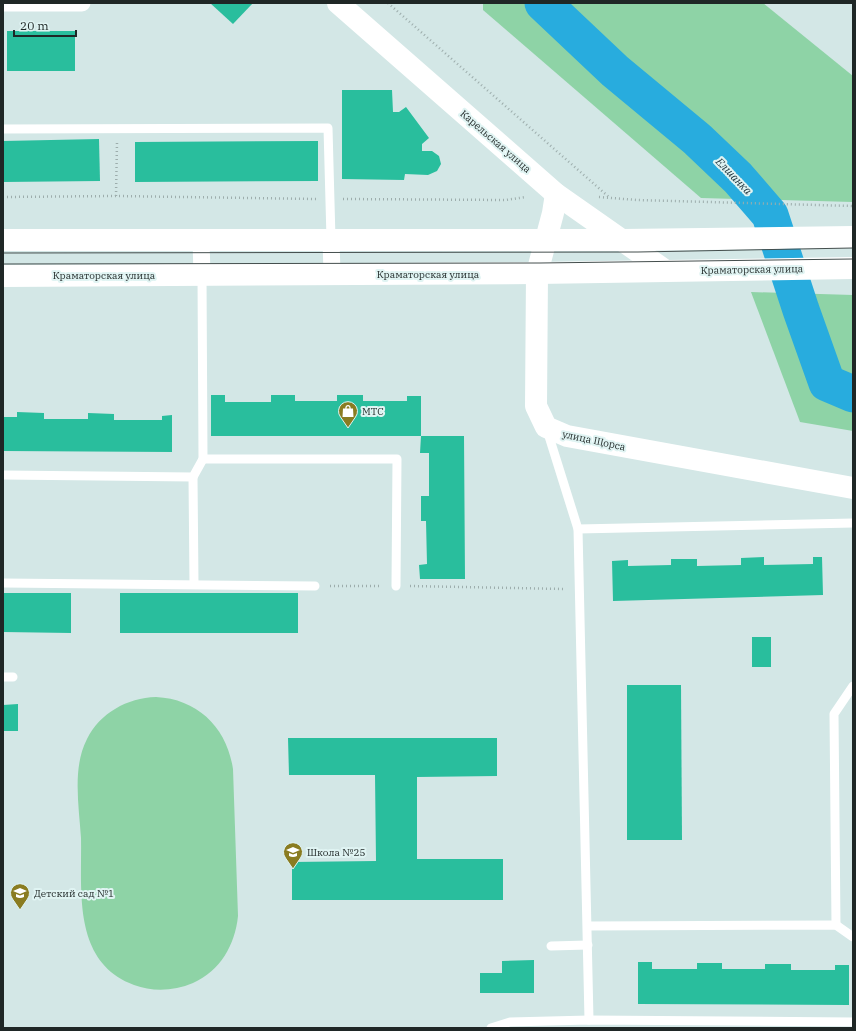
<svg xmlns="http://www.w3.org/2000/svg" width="856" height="1031" viewBox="0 0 856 1031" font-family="'IBM Plex Serif',serif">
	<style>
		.green { fill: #8ed3a6 }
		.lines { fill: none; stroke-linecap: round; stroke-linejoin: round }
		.river { stroke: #28acde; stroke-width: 37 }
		.building { fill: #29be9d }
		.path { stroke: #9dadac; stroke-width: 2.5; stroke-dasharray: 1 3; stroke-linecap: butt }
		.lane { stroke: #fff; stroke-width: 9 }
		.street { stroke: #fff; stroke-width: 17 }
		.secondary { stroke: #fff; stroke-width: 22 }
		.primary { stroke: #fff; stroke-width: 22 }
		.tram { stroke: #444e4d; stroke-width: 1 }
		.labels { text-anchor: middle; stroke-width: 4; stroke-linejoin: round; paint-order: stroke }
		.street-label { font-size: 10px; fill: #1f2726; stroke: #e0f4f3 }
		.poi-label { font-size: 10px; fill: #1f2726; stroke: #e0f4f3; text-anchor: start }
		.water-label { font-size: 11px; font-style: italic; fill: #182c36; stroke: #e0f4f3 }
	</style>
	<rect width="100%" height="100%" fill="#d3e7e6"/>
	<g class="green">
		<polygon points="483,3 763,3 853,76 853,202 701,198 483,10"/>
		<polygon points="751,292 853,295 853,431 800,422"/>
		<path d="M156 697C198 699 227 728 233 769L238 916C235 945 220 971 193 983 174 991 153 992 134 985 72 962 82 891 81 838 79 806 72 768 87 739 100 713 127 698 156 697Z"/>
	</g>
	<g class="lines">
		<polyline class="river" points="543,3 615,71 697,139 738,178 770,215 801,310 827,383 853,394"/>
	</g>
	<g class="building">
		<polygon points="210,3 253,3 233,24"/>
		<rect x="7" y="31" width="68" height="40"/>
		<polygon points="342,90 392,90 393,112 399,112 406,107 429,138 422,144 422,151 432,151 439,156 441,164 437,171 428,175 405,174 404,180 342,179"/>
		<polygon points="99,139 100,181 3,182 3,141"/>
		<polygon points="318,141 318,181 135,182 135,142"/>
		<polygon points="211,395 225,395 225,402 271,402 271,395 295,395 295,401 337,401 337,395 363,395 363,401 407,401 407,396 421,396 421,436 211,436"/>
		<polygon points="17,412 44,413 44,419 88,419 88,413 114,414 114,420 162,420 162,416 172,415 172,452 3,451 3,417 17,417"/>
		<polygon points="421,436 464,436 465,579 420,579 419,565 427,564 426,521 421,521 421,496 429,496 429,453 420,453"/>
		<polygon points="764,557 764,565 813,564 813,557 822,557 823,595 613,601 612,561 628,560 628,566 671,565 671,559 697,559 697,566 741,565 741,558"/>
		<polygon points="3,593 71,593 71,633 3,632"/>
		<rect x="120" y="593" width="178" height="40"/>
		<rect x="752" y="637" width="19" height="30"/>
		<polygon points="627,685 681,685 682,840 627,840"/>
		<polygon points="18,704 18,731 3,731 3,705"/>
		<polygon points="288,738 497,738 497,776 417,777 417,859 503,859 503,900 292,900 292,862 376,861 375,775 289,775"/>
		<polygon points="534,960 534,993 480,993 480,973 502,973 502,961"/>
		<polygon points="638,962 652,962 652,969 697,969 697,963 722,963 722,969 765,969 765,964 791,964 791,970 835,970 835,965 849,965 849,1005 638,1004"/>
	</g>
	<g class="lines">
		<g class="path">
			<polyline points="388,3 610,198"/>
			<polyline points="116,196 117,142"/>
			<polyline points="3,197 116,196 316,199"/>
			<polyline points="599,197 637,200 853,206"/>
			<polyline points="343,199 506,200 526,197"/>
			<polyline points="330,586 381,586"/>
			<polyline points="410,586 565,589"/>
		</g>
		<g class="lane">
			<polyline points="3,129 328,128 331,239"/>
			<polyline points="547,430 578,529 589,1020"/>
			<polyline points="203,459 397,459 396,586"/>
			<polyline points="3,475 193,477 203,459 202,275"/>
			<polyline points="193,477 194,584"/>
			<polyline points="578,529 853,523"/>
			<polyline points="3,583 315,586"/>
			<polyline points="3,677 13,677"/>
			<polyline points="836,925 834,714 853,686"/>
			<polyline points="588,926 836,925 853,937"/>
			<polyline points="551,946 588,945"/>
			<polyline points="491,1028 510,1022 589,1020 853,1022"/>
		</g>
		<g class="street">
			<polyline points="3,3 82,3"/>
			<polyline points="331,239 332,274"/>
			<polyline points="201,240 202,275"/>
		</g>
		<g class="secondary">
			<polyline points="338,3 556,194 663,269"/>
			<polyline points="556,194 553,213 537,273 536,406 546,427 567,436 853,488"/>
		</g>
		<g class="primary">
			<polyline points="3,240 622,240 853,237"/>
			<polyline points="3,276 537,273 853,268"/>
		</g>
		<g class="tram">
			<polyline points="3,253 638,252 853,248"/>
			<polyline points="3,264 540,263 853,259"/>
		</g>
	</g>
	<defs>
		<g id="shop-pin" transform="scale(1)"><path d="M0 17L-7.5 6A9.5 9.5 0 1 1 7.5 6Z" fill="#8a7c21" stroke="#e0f4f3"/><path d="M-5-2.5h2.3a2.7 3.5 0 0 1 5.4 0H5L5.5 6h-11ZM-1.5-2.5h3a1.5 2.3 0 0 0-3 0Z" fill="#fff"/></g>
		<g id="school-pin" transform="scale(1)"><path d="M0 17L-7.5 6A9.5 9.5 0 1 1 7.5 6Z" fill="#8a7c21" stroke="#e0f4f3"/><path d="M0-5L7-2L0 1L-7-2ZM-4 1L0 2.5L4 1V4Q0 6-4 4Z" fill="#fff"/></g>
	</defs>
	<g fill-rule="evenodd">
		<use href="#shop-pin" x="348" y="411"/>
		<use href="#school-pin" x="293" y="852"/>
		<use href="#school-pin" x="20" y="893"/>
	</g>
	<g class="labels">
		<g class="street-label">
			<text transform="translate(496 141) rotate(41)" y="4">Карельская улица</text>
			<text transform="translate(752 269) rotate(-1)" y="4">Краматорская улица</text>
			<text x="428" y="278">Краматорская улица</text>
			<text x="104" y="279">Краматорская улица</text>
			<text transform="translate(594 440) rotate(12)" y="4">улица Щорса</text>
		</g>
		<g class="poi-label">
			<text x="362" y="415">МТС</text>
			<text x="307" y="856">Школа №25</text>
			<text x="34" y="897">Детский сад №1</text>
		</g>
		<g class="water-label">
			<text transform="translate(734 176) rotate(46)" y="4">Елшанка</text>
		</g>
	</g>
	<rect width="856" height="1031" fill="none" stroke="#1f2726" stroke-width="8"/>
	<path d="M14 30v6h62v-6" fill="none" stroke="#1f2726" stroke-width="2"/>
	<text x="20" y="30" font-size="12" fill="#1f2726" stroke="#e0f4f3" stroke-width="3" paint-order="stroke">20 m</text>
</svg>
